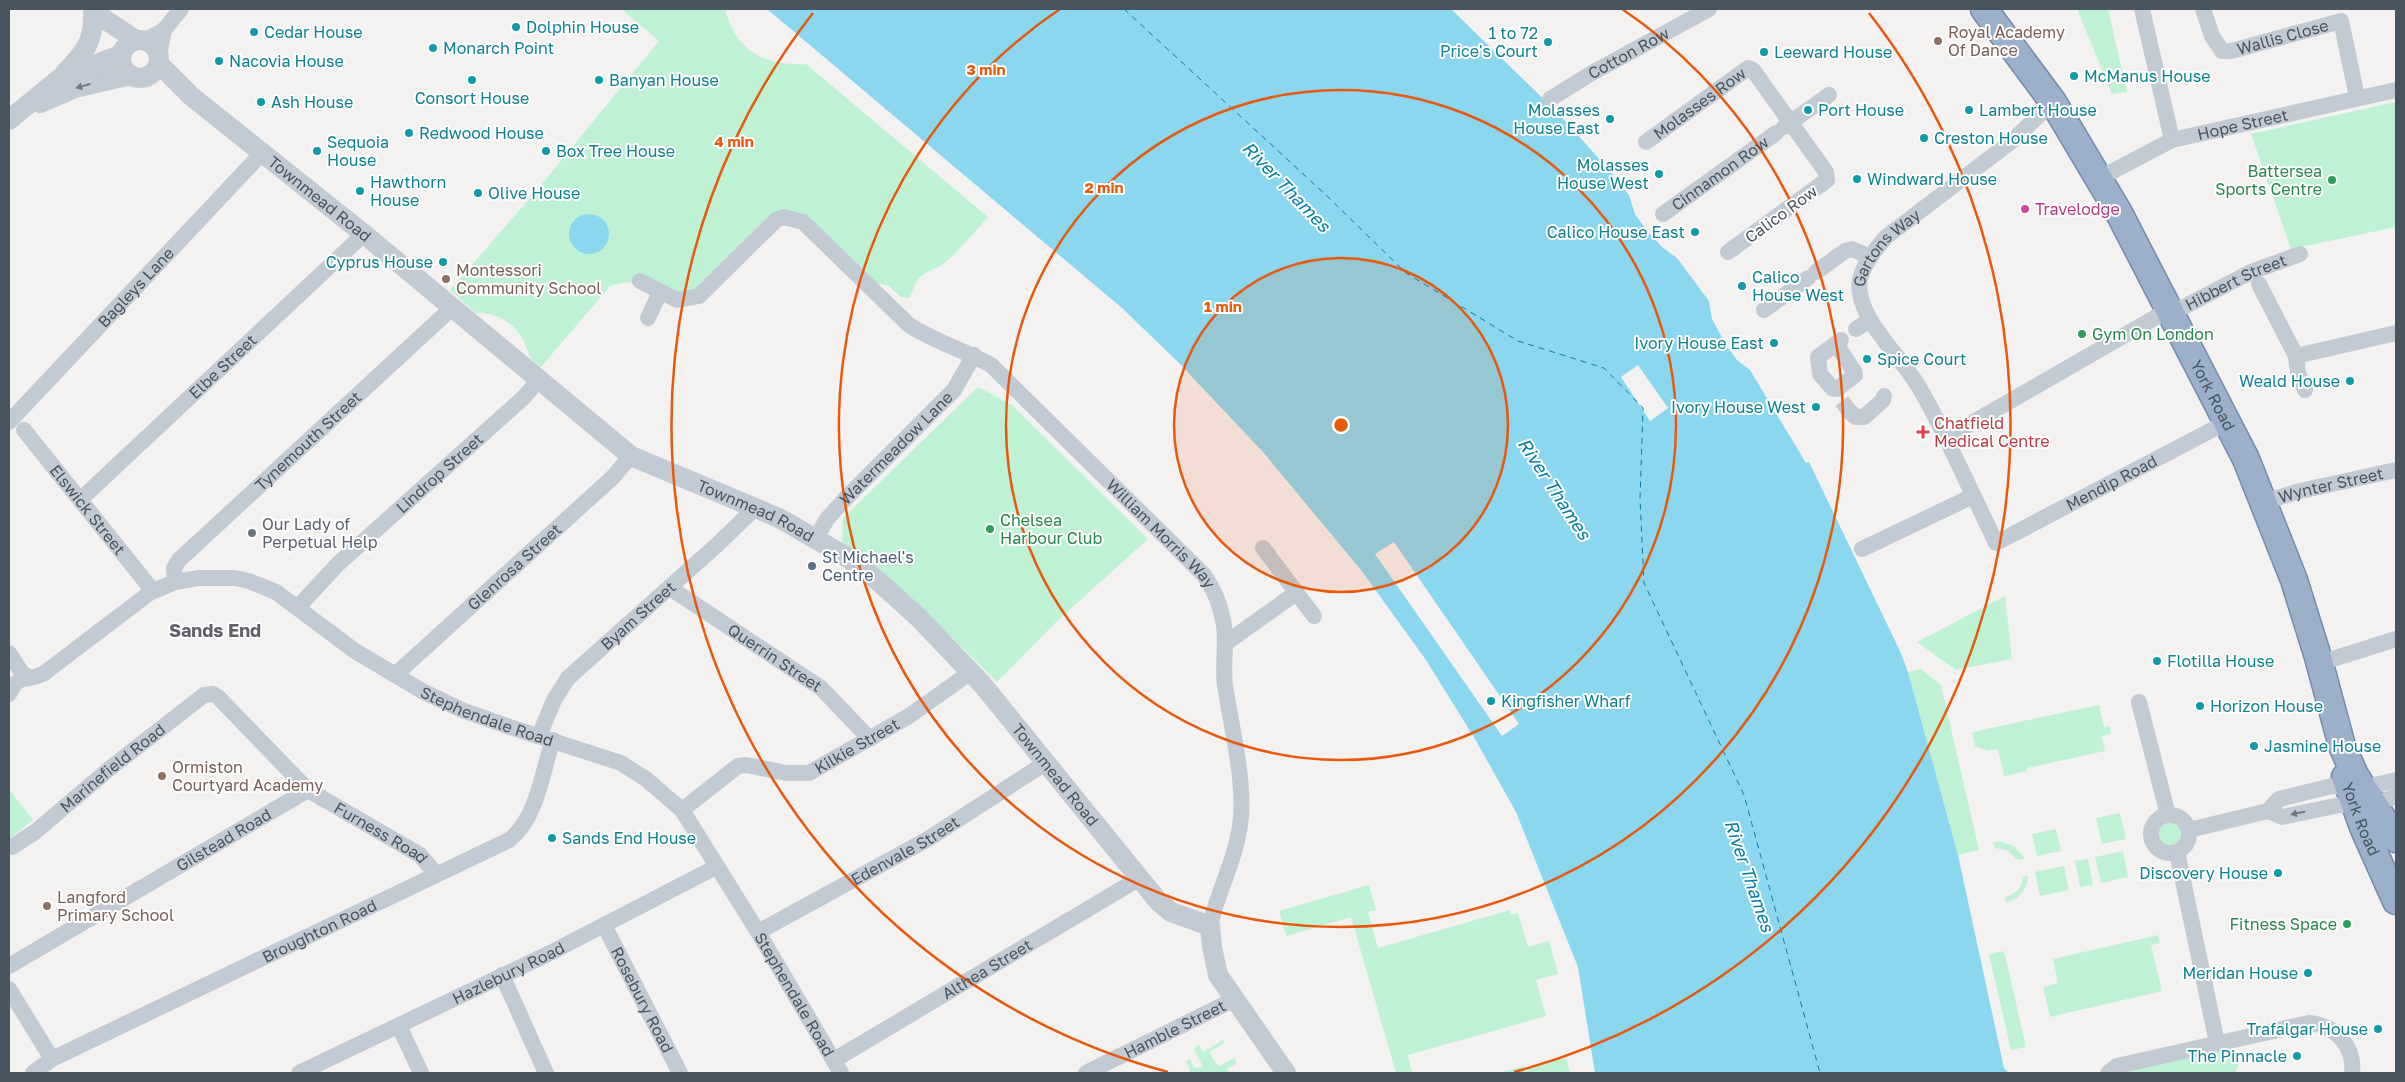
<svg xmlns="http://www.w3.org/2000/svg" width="2405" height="1082" viewBox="0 0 2405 1082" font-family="'Golos Text',sans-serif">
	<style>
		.green { fill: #bff2d5 }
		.water { fill: #8bd7f0 }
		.pier { fill: #f4f1f1 }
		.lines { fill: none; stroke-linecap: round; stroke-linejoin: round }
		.ferry { stroke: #077ea5; stroke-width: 1; stroke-dasharray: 6 5; stroke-linecap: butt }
		.minor-tunnel { stroke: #c9cacd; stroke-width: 16; stroke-dasharray: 16 8; stroke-linecap: butt }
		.trunk-casing { stroke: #738cad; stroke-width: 29 }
		.minor { stroke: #c2cbd3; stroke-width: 16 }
		.tertiary { stroke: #c2cbd3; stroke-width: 20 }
		.trunk { stroke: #9cb0ca; stroke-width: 26 }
		.oneway { fill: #6d7882 }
		.ring { fill: none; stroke: #e8590c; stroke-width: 2.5 }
		.culture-dot { fill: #0f9aa8; stroke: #fff; stroke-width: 2 }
		.education-dot { fill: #8d6e63; stroke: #fff; stroke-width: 2 }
		.leisure-dot { fill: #2e9e5b; stroke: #fff; stroke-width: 2 }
		.hotel-dot { fill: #d1479c; stroke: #fff; stroke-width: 2 }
		.health-dot { fill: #e0444e; stroke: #fff; stroke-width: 2 }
		.worship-dot { fill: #6b7280; stroke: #fff; stroke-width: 2 }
		.service-dot { fill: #5c6f8a; stroke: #fff; stroke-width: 2 }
		.labels { text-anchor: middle; stroke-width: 4; stroke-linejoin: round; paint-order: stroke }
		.culture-label { font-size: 16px; fill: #0d838f; stroke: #fff; text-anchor: start }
		.education-label { font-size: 16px; fill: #785e54; stroke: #fff; text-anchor: start }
		.street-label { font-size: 16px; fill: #485460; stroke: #fff }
		.leisure-label { font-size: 16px; fill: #27864d; stroke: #fff; text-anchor: end }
		.hotel-label { font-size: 16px; fill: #b23c85; stroke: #fff; text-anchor: start }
		.health-label { font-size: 16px; fill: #be3a42; stroke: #fff; text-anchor: start }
		.worship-label { font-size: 16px; fill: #5b616d; stroke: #fff; text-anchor: start }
		.service-label { font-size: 16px; fill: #4e5e75; stroke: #fff; text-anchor: start }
		.water-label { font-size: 18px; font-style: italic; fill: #077ea5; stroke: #fff }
		.neighbourhood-label { font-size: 18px; font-weight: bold; fill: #5d6167; stroke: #fff }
		.centre { fill: #e8590c; stroke: #fff; stroke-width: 2.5 }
		.ring-label { font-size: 15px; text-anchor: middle; font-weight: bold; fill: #e8590c; stroke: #fff; stroke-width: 4; stroke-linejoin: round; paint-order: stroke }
	</style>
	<rect width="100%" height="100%" fill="#f4f1f1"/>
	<g class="green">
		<path d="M621 9H725C736 51 764 66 806 64L988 217C976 231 964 245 950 258 930 277 921 264 910 298L901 297 889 286 875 283 807 216C792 209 784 209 769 216L690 294 626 282 610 286 541 367C529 359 531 358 526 346 517 324 499 313 476 313L450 290 537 190 659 41Z"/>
		<polygon points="2077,9 2108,9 2127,92 2112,94"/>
		<polygon points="2395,102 2396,227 2291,249 2251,134"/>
		<polygon points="978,387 1012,405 1148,539 1058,620 997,682 914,600 842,542 843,518"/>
		<polygon points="2005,596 2012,659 1956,670 1917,642"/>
		<polygon points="1921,669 1941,685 1979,850 1958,855 1908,672"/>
		<polygon points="2099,705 2104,727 2110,726 2111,734 2102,736 2105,751 2027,768 2027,771 2004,776 1998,749 1987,751 1975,746 1972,732"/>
		<polygon points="9,789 33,820 9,839"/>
		<polygon points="2120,813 2126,839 2102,844 2096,818"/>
		<circle cx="2170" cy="834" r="11"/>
		<polygon points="2056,829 2061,851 2037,856 2032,834"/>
		<polygon points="2000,841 2015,847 2025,859 2018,860 2007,850 1995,848 1993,843"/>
		<polygon points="2123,851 2128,877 2101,883 2095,857"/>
		<polygon points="2088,859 2093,885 2080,887 2075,861"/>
		<polygon points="2064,866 2069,890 2040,896 2035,872"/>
		<path d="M2028 875C2028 890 2020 898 2006 903L2005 897C2016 894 2021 889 2023 877Z"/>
		<polygon points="1369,885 1376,910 1368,912 1378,948 1510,910 1511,914 1518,913 1528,947 1549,941 1558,974 1536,980 1546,1016 1408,1055 1412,1073 1396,1073 1351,917 1286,936 1279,911"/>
		<polygon points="2158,935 2160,943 2151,945 2162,991 2050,1017 2043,987 2058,983 2053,959"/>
		<polygon points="2004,951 2026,1047 2011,1050 1989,954"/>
		<polygon points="1223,1040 1224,1043 1209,1052 1217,1065 1220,1066 1234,1058 1237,1063 1227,1069 1229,1073 1188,1073 1190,1070 1186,1061 1190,1059 1194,1068 1203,1067 1194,1049 1199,1045 1203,1052"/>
		<polygon points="2234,1045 2239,1064 2235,1073 2117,1073"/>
		<polygon points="1566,1058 1570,1073 1527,1073 1526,1069"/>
		<polygon points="1524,1066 1526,1073 1497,1073"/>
	</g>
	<g class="water">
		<polygon points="767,9 1451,9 1558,113 1610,171 1629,195 1635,214 1647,231 1662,247 1677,258 1709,301 1712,319 1726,345 1737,360 1750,370 1806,463 1809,462 1900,651 1908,672 1958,855 2004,1068 2009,1073 1595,1073 1578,967 1516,812 1475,739 1426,660 1361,570 1263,452 1178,362 1122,308"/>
		<circle cx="589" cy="234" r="20"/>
	</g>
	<g class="pier">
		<polygon points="1638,365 1668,408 1650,421 1621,377"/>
		<polygon points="1394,542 1519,724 1502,736 1375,554"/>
	</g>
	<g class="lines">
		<polyline class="ferry" points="1124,9 1327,196 1406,273 1518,341 1604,368 1643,408 1640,499 1644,583 1744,795 1820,1073"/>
		<polyline class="minor-tunnel" points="1842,401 1850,412"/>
		<g class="trunk-casing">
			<g id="trunk">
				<path id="s31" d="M1984 9 2053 102 2119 213 2246 459 2294 580 2318 657 2342 746 2355 775 2396 839"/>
				<path id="s32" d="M2345 777 2363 827 2396 901"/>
			</g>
		</g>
		<g class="minor">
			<polyline points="2142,9 2172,140"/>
			<path id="s1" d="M2203 9 2212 36 2222 51H2231L2341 21 2357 97"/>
			<polyline points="146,40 164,30 181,9"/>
			<polyline points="159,55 164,30"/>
			<path id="s2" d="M1550 99 1592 73 1709 9"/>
			<polyline points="1784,127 1829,95"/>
			<path id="s3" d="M1646 142 1748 68 1753 70 1826 172 1827 180 1728 252"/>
			<path id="s4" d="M2098 179 2172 140 2396 90"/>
			<path id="s5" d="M1663 214 1776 133"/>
			<polyline points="1816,272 1845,251 1852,249 1870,257"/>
			<path id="s6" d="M640 281 677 300 699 296 776 220 784 217 803 222 909 325C935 342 964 350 991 365L1204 575C1214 589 1220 604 1223 620 1228 641 1222 663 1225 685 1231 726 1244 775 1241 817 1238 855 1218 890 1210 926"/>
			<polyline points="2259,284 2296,356 2298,373 2305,390"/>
			<path id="s7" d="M2170 309 1946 438 1996 543 2227 422"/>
			<polyline points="1764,310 1808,278"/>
			<path id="s8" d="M2172 313 2251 272 2300 254"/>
			<polyline points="648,318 660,292"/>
			<polyline points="1856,329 1870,320"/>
			<polyline points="1836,344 1854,371 1855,375 1837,389 1833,389 1820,374 1818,357 1841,340"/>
			<polyline points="2296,356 2396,333"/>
			<polyline points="1850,412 1856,417 1864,417 1883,400 1884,396"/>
			<path id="s9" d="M9 422 263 152"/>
			<path id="s10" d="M24 430 149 586 151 592"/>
			<path id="s11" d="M1946 438C1936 419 1927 399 1915 381 1898 354 1853 313 1860 279 1864 263 1876 249 1886 237L2012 141 2053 102"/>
			<path id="s12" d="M81 499 364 234"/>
			<path id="s13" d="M2264 502 2300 491 2396 470"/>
			<path id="s14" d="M816 538 827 519 844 500 954 390 974 355"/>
			<polyline points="1263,548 1314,616"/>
			<polyline points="1862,549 1973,496"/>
			<path id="s15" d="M175 582 174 568 179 560 453 307"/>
			<path id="s16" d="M670 588 821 688 870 739"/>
			<path id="s17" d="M298 607 338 564 523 398 539 380"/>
			<polyline points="1226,643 1296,593"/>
			<polyline points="9,653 22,673 30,678"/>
			<polyline points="2320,663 2396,639"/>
			<path id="s18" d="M395 675 612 478 631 456"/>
			<path id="s19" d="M9 694C19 673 24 682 43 674L151 592 175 582 199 578H235L249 581 276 592 355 651 424 692 462 710 510 727 621 763 646 779 682 810 758 932 841 1073"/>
			<polyline points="2139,702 2168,815"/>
			<path id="s20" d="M539 736 554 700 568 678 718 544 750 513 754 506"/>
			<path id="s21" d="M682 810 738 766 747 765 786 773H809L909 716 971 672"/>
			<polyline points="2268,811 2279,799 2332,786 2363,788 2396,780"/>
			<circle cx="2170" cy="834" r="19"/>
			<polyline points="2189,830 2268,811 2282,817 2340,805 2381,802 2396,796"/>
			<path id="s22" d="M12 847 35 832 109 769 204 695 213 694 218 697 308 790 420 855 436 874"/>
			<polyline points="2177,852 2217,1043"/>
			<path id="s23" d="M604 925 680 1073"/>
			<path id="s24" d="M758 932 928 839 1047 762"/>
			<path id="s25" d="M9 966 308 790"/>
			<polyline points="502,975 546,1073"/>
			<polyline points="9,989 52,1059"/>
			<polyline points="399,1026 421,1073"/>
			<path id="s26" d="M834 1060 1140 878"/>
			<path id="s27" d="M33 1073 52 1059 509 840C537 819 542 772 553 740"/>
			<path id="s28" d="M299 1073 548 954 716 867"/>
			<path id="s29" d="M1086 1073 1235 999"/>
			<path d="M2108 1073 2117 1066 2309 1023C2335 1025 2355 1046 2352 1073"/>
		</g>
		<g class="tertiary">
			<polyline points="93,9 104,19 136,40"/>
			<circle cx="140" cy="59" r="19"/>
			<path id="s30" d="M159 64 191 96 364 234 631 456 779 518 845 556 877 580 919 618 982 684 1158 901 1171 912 1210 926 1212 947 1218 975 1286 1073"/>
			<path d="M64 74C85 52 95 41 93 9"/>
			<polyline points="40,103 75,88 131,75"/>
			<polyline points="9,120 59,79 122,54"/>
		</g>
		<use href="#trunk" class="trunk"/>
	</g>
	<defs><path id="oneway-solid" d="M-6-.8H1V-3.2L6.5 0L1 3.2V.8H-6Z" transform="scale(1.25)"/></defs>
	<g class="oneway">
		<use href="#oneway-solid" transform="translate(83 86) rotate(164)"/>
		<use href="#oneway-solid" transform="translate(2298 813) rotate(168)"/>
	</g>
	<circle cx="1341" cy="425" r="167" fill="#e8590c" fill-opacity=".12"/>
	<g class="ring">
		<circle cx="1341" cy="425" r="167"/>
		<circle cx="1341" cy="425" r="335"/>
		<path d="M1622 9A502 502 0 1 1 1060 9"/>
		<path d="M1168 1072A670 670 0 0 1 813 13M1869 13A670 670 0 0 1 1514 1072"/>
	</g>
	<g class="culture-dot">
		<circle cx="516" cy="27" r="5"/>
		<circle cx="254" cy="32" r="5"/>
		<circle cx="1548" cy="42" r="5"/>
		<circle cx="433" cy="48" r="5"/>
		<circle cx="1764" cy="52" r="5"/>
		<circle cx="219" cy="61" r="5"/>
		<circle cx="2074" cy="76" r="5"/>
		<circle cx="472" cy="80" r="5"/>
		<circle cx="599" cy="80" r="5"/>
		<circle cx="261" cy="102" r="5"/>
		<circle cx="1808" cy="110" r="5"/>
		<circle cx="1969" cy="110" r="5"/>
		<circle cx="1610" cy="119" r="5"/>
		<circle cx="409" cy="133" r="5"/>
		<circle cx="1924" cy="138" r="5"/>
		<circle cx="317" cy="151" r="5"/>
		<circle cx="546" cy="151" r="5"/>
		<circle cx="1659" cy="174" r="5"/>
		<circle cx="1857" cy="179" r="5"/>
		<circle cx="360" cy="191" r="5"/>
		<circle cx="478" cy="193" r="5"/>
		<circle cx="1695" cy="232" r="5"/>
		<circle cx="443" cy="262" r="5"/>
		<circle cx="1742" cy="286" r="5"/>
		<circle cx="1774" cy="343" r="5"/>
		<circle cx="1867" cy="359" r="5"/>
		<circle cx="2350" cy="381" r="5"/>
		<circle cx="1816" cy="407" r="5"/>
		<circle cx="2157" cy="661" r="5"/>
		<circle cx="1491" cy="701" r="5"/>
		<circle cx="2200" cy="706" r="5"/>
		<circle cx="2254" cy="746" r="5"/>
		<circle cx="552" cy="838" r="5"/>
		<circle cx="2278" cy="873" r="5"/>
		<circle cx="2308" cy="973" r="5"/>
		<circle cx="2378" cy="1029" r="5"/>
		<circle cx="2297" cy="1056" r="5"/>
	</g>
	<g class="education-dot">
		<circle cx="1938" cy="41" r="5"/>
		<circle cx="446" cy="279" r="5"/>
		<circle cx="162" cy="776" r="5"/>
		<circle cx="47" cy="906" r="5"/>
	</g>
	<g class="leisure-dot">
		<circle cx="2332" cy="180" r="5"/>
		<circle cx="2082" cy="334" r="5"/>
		<circle cx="990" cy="529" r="5"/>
		<circle cx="2347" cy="924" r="5"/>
	</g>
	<circle class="hotel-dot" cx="2025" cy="209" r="5"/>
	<path class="health-dot" d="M1920.5 424.5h5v5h5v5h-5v5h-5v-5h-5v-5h5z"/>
	<circle class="worship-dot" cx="252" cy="533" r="5"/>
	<circle class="service-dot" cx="812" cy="566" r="5"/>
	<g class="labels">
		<g class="culture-label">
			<text x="526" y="33">Dolphin House</text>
			<text x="264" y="38">Cedar House</text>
			<text x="1538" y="39" text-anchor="end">1 to 72<tspan x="1538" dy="18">Price's Court</tspan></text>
			<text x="443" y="54">Monarch Point</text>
			<text x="1774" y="58">Leeward House</text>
			<text x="229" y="67">Nacovia House</text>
			<text x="2084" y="82">McManus House</text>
			<text x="609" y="86">Banyan House</text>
			<text x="472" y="104" text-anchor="middle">Consort House</text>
			<text x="271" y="108">Ash House</text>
			<text x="1600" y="116" text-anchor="end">Molasses<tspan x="1600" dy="18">House East</tspan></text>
			<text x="1818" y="116">Port House</text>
			<text x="1979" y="116">Lambert House</text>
			<text x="419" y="139">Redwood House</text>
			<text x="1934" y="144">Creston House</text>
			<text x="327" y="148">Sequoia<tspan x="327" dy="18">House</tspan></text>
			<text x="556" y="157">Box Tree House</text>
			<text x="1649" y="171" text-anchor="end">Molasses<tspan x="1649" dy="18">House West</tspan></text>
			<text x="1867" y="185">Windward House</text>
			<text x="370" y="188">Hawthorn<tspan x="370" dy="18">House</tspan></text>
			<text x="488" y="199">Olive House</text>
			<text x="1685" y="238" text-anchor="end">Calico House East</text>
			<text x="433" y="268" text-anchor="end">Cyprus House</text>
			<text x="1752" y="283">Calico<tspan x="1752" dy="18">House West</tspan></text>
			<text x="1764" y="349" text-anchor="end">Ivory House East</text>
			<text x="1877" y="365">Spice Court</text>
			<text x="2340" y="387" text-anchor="end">Weald House</text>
			<text x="1806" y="413" text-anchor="end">Ivory House West</text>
			<text x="2167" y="667">Flotilla House</text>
			<text x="1501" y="707">Kingfisher Wharf</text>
			<text x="2210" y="712">Horizon House</text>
			<text x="2264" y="752">Jasmine House</text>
			<text x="562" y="844">Sands End House</text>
			<text x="2268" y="879" text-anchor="end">Discovery House</text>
			<text x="2298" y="979" text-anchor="end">Meridan House</text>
			<text x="2368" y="1035" text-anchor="end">Trafalgar House</text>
			<text x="2287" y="1062" text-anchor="end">The Pinnacle</text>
		</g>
		<g class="education-label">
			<text x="1948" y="38">Royal Academy<tspan x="1948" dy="18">Of Dance</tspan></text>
			<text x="456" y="276">Montessori<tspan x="456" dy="18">Community School</tspan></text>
			<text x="172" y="773">Ormiston<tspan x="172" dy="18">Courtyard Academy</tspan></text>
			<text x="57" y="903">Langford<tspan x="57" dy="18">Primary School</tspan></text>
		</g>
		<g class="street-label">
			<text dy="6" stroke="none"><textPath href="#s1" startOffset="109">Wallis Close</textPath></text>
			<text dy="6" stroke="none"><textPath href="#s2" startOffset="91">Cotton Row</textPath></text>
			<text dy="6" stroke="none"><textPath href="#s3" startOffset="66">Molasses Row</textPath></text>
			<text dy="6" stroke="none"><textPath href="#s4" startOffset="156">Hope Street</textPath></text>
			<text dy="6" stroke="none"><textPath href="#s5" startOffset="70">Cinnamon Row</textPath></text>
			<text dy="6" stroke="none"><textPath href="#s30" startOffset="210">Townmead Road</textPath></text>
			<text transform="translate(1781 214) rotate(-36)" y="6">Calico Row</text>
			<text dy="6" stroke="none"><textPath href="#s11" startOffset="225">Gartons Way</textPath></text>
			<text dy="6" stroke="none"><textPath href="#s8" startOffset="71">Hibbert Street</textPath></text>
			<text dy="6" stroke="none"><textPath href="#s9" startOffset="185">Bagleys Lane</textPath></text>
			<text dy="6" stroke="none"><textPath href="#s12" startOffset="194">Elbe Street</textPath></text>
			<text dy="6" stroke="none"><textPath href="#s31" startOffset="450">York Road</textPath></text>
			<text dy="6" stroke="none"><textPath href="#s15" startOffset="199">Tynemouth Street</textPath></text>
			<text dy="6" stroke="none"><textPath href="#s14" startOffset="121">Watermeadow Lane</textPath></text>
			<text dy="6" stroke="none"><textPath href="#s17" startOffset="195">Lindrop Street</textPath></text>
			<text dy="6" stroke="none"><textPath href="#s7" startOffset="505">Mendip Road</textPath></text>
			<text dy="6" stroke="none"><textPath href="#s13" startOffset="69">Wynter Street</textPath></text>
			<text dy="6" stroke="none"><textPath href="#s10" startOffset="102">Elswick Street</textPath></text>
			<text dy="6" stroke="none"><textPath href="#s30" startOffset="750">Townmead Road</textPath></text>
			<text dy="6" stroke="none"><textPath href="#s6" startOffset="679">William Morris Way</textPath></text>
			<text dy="6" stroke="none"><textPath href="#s18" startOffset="161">Glenrosa Street</textPath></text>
			<text dy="6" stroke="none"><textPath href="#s20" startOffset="159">Byam Street</textPath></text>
			<text dy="6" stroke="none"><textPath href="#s16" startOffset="126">Querrin Street</textPath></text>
			<text dy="6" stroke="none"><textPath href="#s19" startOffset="554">Stephendale Road</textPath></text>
			<text dy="6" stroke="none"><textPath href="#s21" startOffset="198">Kilkie Street</textPath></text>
			<text dy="6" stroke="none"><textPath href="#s22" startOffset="128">Marinefield Road</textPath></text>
			<text dy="6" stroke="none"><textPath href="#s30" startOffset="1155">Townmead Road</textPath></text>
			<text dy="6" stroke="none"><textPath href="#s32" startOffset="45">York Road</textPath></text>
			<text dy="6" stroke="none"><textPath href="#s22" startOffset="474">Furness Road</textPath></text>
			<text dy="6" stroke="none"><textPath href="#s25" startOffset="249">Gilstead Road</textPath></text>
			<text dy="6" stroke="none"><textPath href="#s24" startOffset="168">Edenvale Street</textPath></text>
			<text dy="6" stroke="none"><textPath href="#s27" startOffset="320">Broughton Road</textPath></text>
			<text dy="6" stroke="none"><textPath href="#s26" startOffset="178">Althea Street</textPath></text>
			<text dy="6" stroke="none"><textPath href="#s28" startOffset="232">Hazlebury Road</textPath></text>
			<text dy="6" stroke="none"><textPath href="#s19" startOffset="989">Stephendale Road</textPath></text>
			<text dy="6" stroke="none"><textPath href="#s23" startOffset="84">Rosebury Road</textPath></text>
			<text dy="6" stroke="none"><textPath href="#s29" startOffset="99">Hamble Street</textPath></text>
		</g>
		<g class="leisure-label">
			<text x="2322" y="177">Battersea<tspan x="2322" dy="18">Sports Centre</tspan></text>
			<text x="2092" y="340" text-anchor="start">Gym On London</text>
			<text x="1000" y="526" text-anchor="start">Chelsea<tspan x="1000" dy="18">Harbour Club</tspan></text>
			<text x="2337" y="930">Fitness Space</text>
		</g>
		<g class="hotel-label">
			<text x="2035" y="215">Travelodge</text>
		</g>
		<g class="health-label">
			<text x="1934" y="429">Chatfield<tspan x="1934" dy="18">Medical Centre</tspan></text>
		</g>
		<g class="worship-label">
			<text x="262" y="530">Our Lady of<tspan x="262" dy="18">Perpetual Help</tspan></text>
		</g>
		<g class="service-label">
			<text x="822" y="563">St Michael's<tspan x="822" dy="18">Centre</tspan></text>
		</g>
		<g class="water-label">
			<text transform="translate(1286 187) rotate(46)" y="6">River Thames</text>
			<text transform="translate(1554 489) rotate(57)" y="6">River Thames</text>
			<text transform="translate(1749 876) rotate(71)" y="6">River Thames</text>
		</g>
		<g class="neighbourhood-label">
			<text x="215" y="637">Sands End</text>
		</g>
	</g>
	<circle cx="1341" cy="425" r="8" class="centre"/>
	<g class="ring-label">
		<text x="986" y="75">3 min</text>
		<text x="734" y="147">4 min</text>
		<text x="1104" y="193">2 min</text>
		<text x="1223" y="312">1 min</text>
	</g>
	<rect width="2405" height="1082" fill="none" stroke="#485460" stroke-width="20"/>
</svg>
